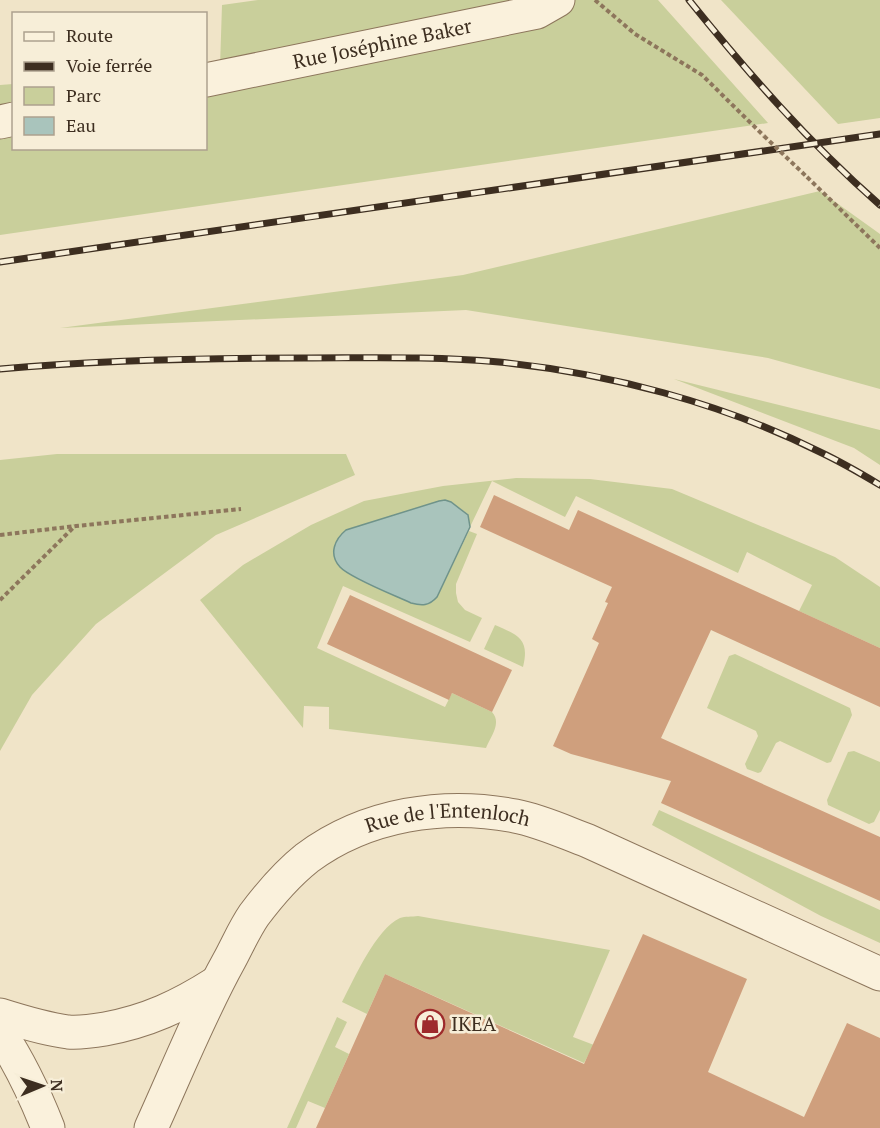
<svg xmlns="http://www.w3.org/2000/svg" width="880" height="1128" viewBox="0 0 880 1128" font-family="'PT Serif',serif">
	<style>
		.green { fill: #c9cf9b }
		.water { fill: #a9c4bc; stroke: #6f938a; stroke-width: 1.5 }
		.building { fill: #cf9f7d }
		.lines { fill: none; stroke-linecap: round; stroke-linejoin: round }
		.minor-casing { stroke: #8d765c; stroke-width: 35 }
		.path { stroke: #8d765c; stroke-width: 4; stroke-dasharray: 4.5 3; stroke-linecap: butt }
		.minor { stroke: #faf1dc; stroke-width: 33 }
		.rail-casing { stroke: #3d2e20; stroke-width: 7 }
		.rail { stroke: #f7eed8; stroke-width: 4.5; stroke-dasharray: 14; stroke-linecap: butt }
		.path-bridge { stroke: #8d765c; stroke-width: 4; stroke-dasharray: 4.5 3; stroke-linecap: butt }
		.labels { text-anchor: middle; stroke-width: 5; stroke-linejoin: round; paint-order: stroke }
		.street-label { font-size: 20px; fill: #3d2e20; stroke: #f7eed8 }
		.poi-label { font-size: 20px; fill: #3d2e20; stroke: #f7eed8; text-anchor: start }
	</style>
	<rect width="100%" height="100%" fill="#f0e4c8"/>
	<g class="green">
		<polygon points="258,0 658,0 768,123 0,235 0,85 13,84 14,148 206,148 206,69 220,67 222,5"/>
		<polygon points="721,0 880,0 880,118 838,124"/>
		<polygon points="820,191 880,234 880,389 768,358 466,310 60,328 463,275"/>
		<polygon points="674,379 880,430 880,465 854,448"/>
		<polygon points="57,454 346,454 355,475 216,535 96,624 32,695 0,751 0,460"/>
		<path d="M516 478 590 479 672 489 835 557 880 587V648L799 611 812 585 747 552 738 573 576 496 565 517 492 481 470 527 468 514 451 502 349 574 411 603C422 606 429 606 437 597L469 531 477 534 456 584V593L458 602 465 610 482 618 470 642 343 586 317 648 445 707 452 693 492 712C502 723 491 736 486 748L329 729V707L304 706 303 728 200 600 243 565 311 525 364 501 443 486Z"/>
		<path d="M495 625C518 635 530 639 523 667L484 649Z"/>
		<polygon points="735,654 850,708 852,715 831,762 827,763 780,741 776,743 761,772 758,773 747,769 745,764 758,736 756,731 707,708 729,656"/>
		<polygon points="854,751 880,762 880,810 874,822 869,824 828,805 827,800 848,752"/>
		<polygon points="659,810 880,910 880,943 821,916 652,825"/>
		<path d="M418 916 610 950 573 1037 594 1045 584 1063 385 974 367 1014 342 1002C354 979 376 929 400 918 405 916 412 917 418 916Z"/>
		<polygon points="337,1017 347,1022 335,1047 349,1054 325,1108 308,1101 296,1128 287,1128"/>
	</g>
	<path class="water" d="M445 500 451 502 468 515 470 527 437 597C429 606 422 606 411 603 394 595 350 578 340 567 328 554 335 539 346 530L439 501Z"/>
	<g class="building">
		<polygon points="494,495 569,530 578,510 880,648 880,707 711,630 661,738 880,837 880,901 661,803 671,781 571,754 553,746 599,643 592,639 608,603 605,602 612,587 480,527"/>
		<polygon points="350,595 512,670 492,712 452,693 449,700 327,644"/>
		<polygon points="643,934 747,979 708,1072 804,1117 847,1023 880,1038 880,1128 316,1128 385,974 584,1064"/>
	</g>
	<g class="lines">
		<g class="minor-casing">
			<g id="minor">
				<path id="s1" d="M206 80 537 12 558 0"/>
				<polyline points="0,122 14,119"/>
				<path d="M0 1015C22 1022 45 1029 68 1032 80 1033 93 1031 105 1029 148 1021 180 1006 216 983"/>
				<path d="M0 1033C20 1063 35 1095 48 1128"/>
				<path id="s2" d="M151 1128C177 1071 200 1013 230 959 238 944 245 928 254 915 269 895 287 874 307 858 366 814 444 802 515 816 541 821 564 832 588 841L880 974"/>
			</g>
		</g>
		<g class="path">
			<polyline points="595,0 635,34 702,75 764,136"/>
			<polyline points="807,177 880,248"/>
			<polyline points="0,535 76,526 241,509"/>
			<polyline points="0,600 75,526"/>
		</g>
		<use href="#minor" class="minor"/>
		<g class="rail-casing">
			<g id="rail">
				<path d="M689 0C748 73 809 143 880 205"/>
				<polyline points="0,262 880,134"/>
				<path d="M0 369C101 360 202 358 304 358 368 358 434 356 499 362 608 373 722 403 820 452 841 462 860 473 880 485"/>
			</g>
		</g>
		<use href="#rail" class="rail"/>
		<polyline class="path-bridge" points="764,136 807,177"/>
	</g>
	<defs>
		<g id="shop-ring" transform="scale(1.5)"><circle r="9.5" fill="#f7eed8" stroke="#9e2a2b" stroke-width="1.5"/><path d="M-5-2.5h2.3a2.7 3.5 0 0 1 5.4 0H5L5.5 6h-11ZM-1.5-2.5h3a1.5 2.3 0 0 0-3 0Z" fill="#9e2a2b"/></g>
	</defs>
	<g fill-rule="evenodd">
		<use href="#shop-ring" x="430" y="1024"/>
	</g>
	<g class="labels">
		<g class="street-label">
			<text dy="7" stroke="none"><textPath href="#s1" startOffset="180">Rue Joséphine Baker</textPath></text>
			<text dy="7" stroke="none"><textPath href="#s2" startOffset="465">Rue de l'Entenloch</textPath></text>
		</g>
		<g class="poi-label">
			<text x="451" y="1031">IKEA</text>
		</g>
	</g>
	<rect x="12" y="12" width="195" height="138" fill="#f7eed8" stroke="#ada18e" stroke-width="1.5"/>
	<rect x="24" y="32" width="30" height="9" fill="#faf1dc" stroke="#ada18e" stroke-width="1.5"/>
	<text x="66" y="42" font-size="18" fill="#3d2e20">Route</text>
	<rect x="24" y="62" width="30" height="9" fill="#3d2e20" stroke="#ada18e" stroke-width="1.5"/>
	<text x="66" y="72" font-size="18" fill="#3d2e20">Voie ferrée</text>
	<rect x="24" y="87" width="30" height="18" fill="#c9cf9b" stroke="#ada18e" stroke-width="1.5"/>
	<text x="66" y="102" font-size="18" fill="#3d2e20">Parc</text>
	<rect x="24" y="117" width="30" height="18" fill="#a9c4bc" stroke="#ada18e" stroke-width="1.5"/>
	<text x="66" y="132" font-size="18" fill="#3d2e20">Eau</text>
	<g transform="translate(42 1086) rotate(88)" stroke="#f7eed8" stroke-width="4.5" paint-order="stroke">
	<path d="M0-4.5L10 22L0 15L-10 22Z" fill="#3d2e20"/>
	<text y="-9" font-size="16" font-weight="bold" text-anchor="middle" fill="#3d2e20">N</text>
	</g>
</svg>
